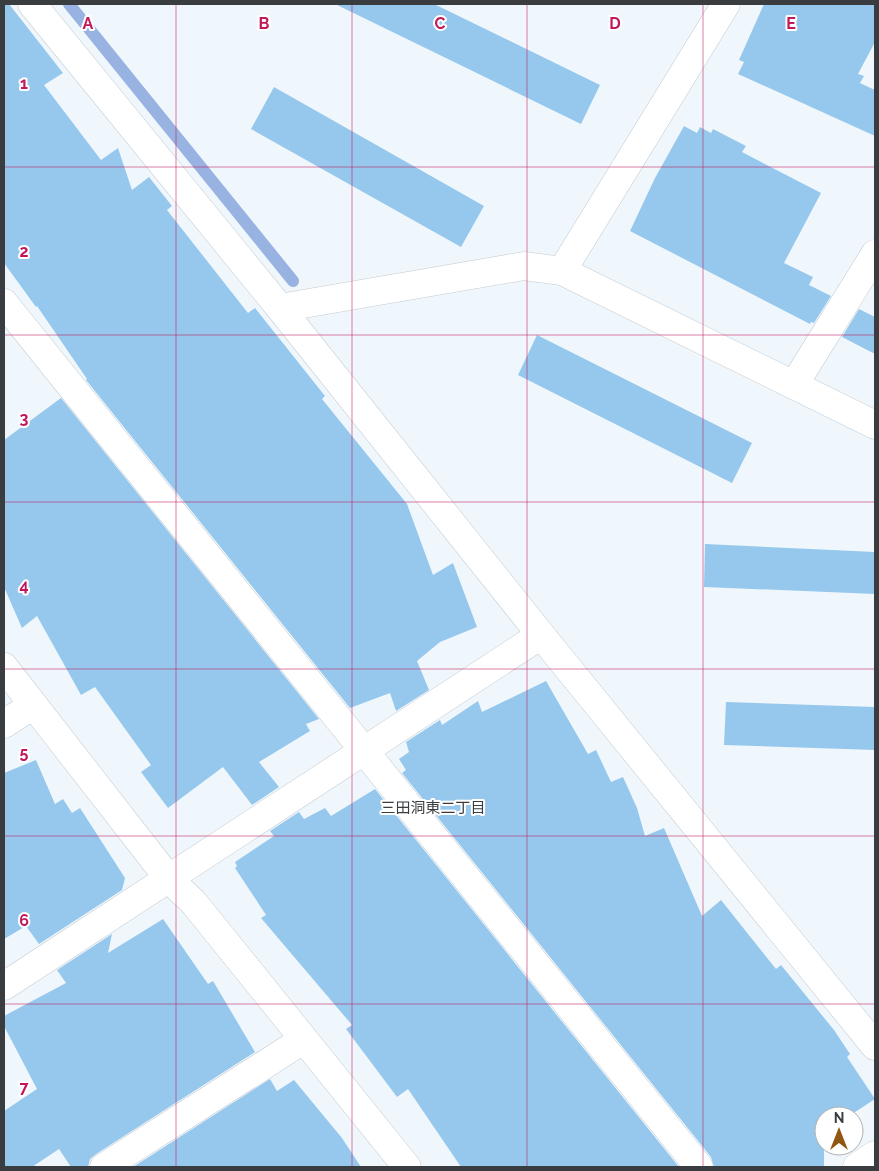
<svg xmlns="http://www.w3.org/2000/svg" width="879" height="1171" viewBox="0 0 879 1171" font-family="Raleway,'Noto Sans JP',sans-serif">
	<style>
		.lines { fill: none; stroke-linecap: round; stroke-linejoin: round }
		.stream { stroke: #98b2e1; stroke-width: 12 }
		.building { fill: #96c8ed }
		.minor-casing { stroke: #c5cbd0; stroke-width: 29 }
		.minor { stroke: #fff; stroke-width: 28 }
		.grid { fill: none; stroke: #c2185b; stroke-width: 1; stroke-opacity: 0.55 }
		.labels { text-anchor: middle; stroke-width: 4; stroke-linejoin: round; paint-order: stroke }
		.neighbourhood-label { font-size: 15px; fill: #3a3d3f; stroke: #fff }
		.grid-label { font-size: 16px; text-anchor: middle; font-weight: bold; fill: #c2185b; stroke: #fff; stroke-width: 4; stroke-linejoin: round; paint-order: stroke }
	</style>
	<rect width="100%" height="100%" fill="#f0f7fc"/>
	<g class="lines">
		<polyline class="stream" points="69,4 293,281"/>
	</g>
	<g class="building">
		<polygon points="4,4 9,4 63,73 44,85 101,160 118,148 132,190 149,177 172,206 167,210 248,313 255,308 325,396 322,399 407,504 433,575 453,563 477,627 440,642 417,661 429,690 396,711 390,693 350,708 86,380 87,379 37,306 36,307 4,263"/>
		<polygon points="335,4 434,4 600,85 581,124"/>
		<polygon points="764,4 875,4 875,42 858,74 864,76 860,83 875,90 875,136 738,74 744,62 739,60"/>
		<polygon points="274,87 484,206 461,247 251,129"/>
		<polygon points="684,126 697,133 700,127 711,133 713,129 746,146 742,152 821,193 784,263 813,277 809,285 831,296 814,323 811,322 810,324 630,231 655,178"/>
		<polygon points="859,309 875,317 875,354 842,337"/>
		<polygon points="537,335 752,443 732,483 518,375"/>
		<polygon points="61,398 319,719 306,724 310,731 259,762 279,787 252,805 223,767 168,808 141,772 151,765 95,687 81,695 37,616 22,628 4,587 4,440"/>
		<polygon points="705,544 875,552 875,594 704,587"/>
		<polygon points="546,681 588,754 596,750 611,782 623,777 637,808 645,836 664,828 702,916 721,900 776,969 781,965 834,1030 850,1054 847,1057 875,1099 849,1116 824,1116 824,1167 714,1167 711,1157 402,773 406,770 399,759 409,752 406,742 440,720 442,725 478,701 482,712"/>
		<polygon points="726,702 875,707 875,750 724,745"/>
		<polygon points="36,760 55,804 63,799 72,813 80,808 125,878 122,890 39,944 26,926 4,939 4,773"/>
		<polygon points="375,789 679,1167 461,1167 408,1089 397,1097 346,1029 352,1025 261,918 266,915 235,868 237,866 235,862 274,836 270,831 299,812 304,819 325,808 331,816"/>
		<polygon points="163,919 208,984 213,981 255,1052 96,1154 90,1159 88,1167 71,1167 59,1149 32,1167 4,1167 4,1111 37,1089 4,1026 4,1016 66,983 57,970 112,934 108,953"/>
		<polygon points="270,1079 277,1091 294,1080 342,1138 361,1167 133,1167"/>
	</g>
	<g class="lines">
		<g class="minor-casing">
			<g id="minor">
				<polyline points="32,4 280,308 541,635 875,1046"/>
				<polyline points="562,271 726,4"/>
				<polyline points="4,303 699,1167"/>
				<polyline points="280,308 524,266 562,271 875,425"/>
				<polyline points="794,385 875,254"/>
				<polyline points="4,667 169,879 194,903 407,1167"/>
				<polyline points="4,724 33,705"/>
				<polyline points="4,986 541,635"/>
				<polyline points="104,1167 303,1040"/>
				<polyline points="857,1167 875,1155"/>
			</g>
		</g>
		<use href="#minor" class="minor"/>
	</g>
	<path class="grid" d="M176 4V1167M352 4V1167M527 4V1167M703 4V1167M4 167H875M4 335H875M4 502H875M4 669H875M4 836H875M4 1004H875"/>
	<g class="labels">
		<g class="neighbourhood-label">
			<text x="433" y="813">三田洞東二丁目</text>
		</g>
	</g>
	<g class="grid-label">
		<text x="88" y="29">A</text>
		<text x="264" y="29">B</text>
		<text x="440" y="29">C</text>
		<text x="615" y="29">D</text>
		<text x="791" y="29">E</text>
		<text x="24" y="89">1</text>
		<text x="24" y="257">2</text>
		<text x="24" y="424">3</text>
		<text x="24" y="591">4</text>
		<text x="24" y="758">5</text>
		<text x="24" y="926">6</text>
		<text x="24" y="1093">7</text>
	</g>
	<rect width="879" height="1171" fill="none" stroke="#3a3d3f" stroke-width="10"/>
	<g transform="translate(839 1131)"><circle r="24" fill="#ffffff" stroke="#b0b1b2"/>
	<path d="M0-4L9 19L0 12L-9 19Z" fill="#905612"/>
	<text y="-8" font-size="14" font-weight="bold" text-anchor="middle" fill="#3a3d3f">N</text>
	</g>
</svg>
